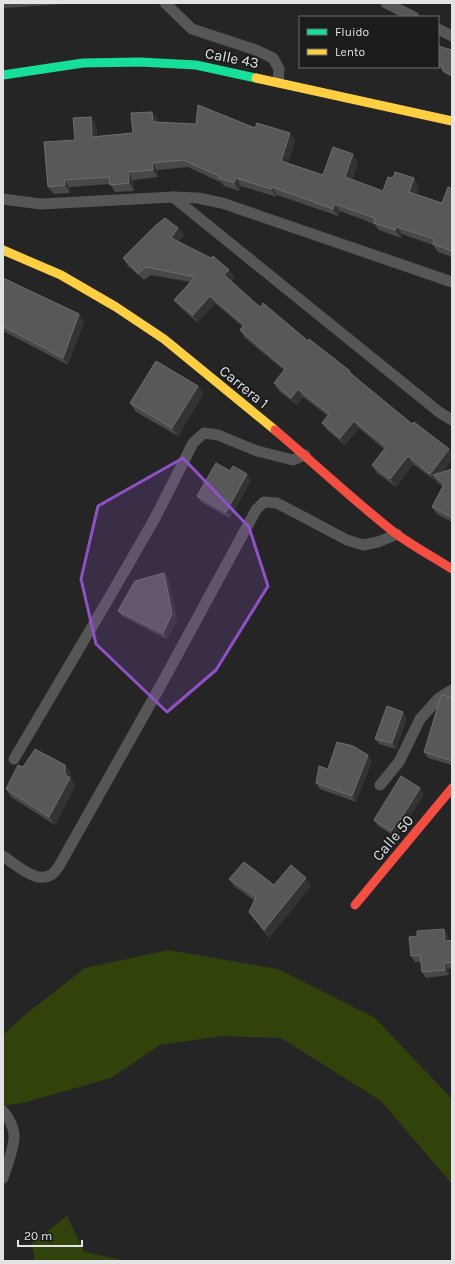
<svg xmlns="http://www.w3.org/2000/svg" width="455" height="1264" viewBox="0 0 455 1264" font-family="Karla,sans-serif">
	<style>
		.green { fill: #31420b }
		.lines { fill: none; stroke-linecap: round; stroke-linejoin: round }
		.lane { stroke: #575656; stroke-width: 11 }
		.fast { stroke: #16e098; stroke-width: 9 }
		.slow { stroke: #ffcf43; stroke-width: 9 }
		.jam { stroke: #f24e42; stroke-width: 9 }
		.wall { fill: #484849 }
		.shaded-wall { fill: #333334 }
		.building { fill: #585859; stroke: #6e6e6f }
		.marked { fill: #9051c6; fill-opacity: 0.2; stroke: #9051c6; stroke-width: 3; stroke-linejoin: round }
		.labels { text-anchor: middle; stroke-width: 4; stroke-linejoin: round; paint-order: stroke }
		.street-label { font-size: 15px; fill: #e2e3e4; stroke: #1b1c1e }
	</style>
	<rect width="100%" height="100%" fill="#252526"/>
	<g class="green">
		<polygon points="169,950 278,969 375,1018 452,1099 452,1184 381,1101 281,1038 223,1036 160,1045 111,1078 26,1102 3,1106 3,1035 26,1014 85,968"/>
		<polygon points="67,1216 84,1252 127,1261 35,1261 32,1243"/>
	</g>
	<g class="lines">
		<g class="lane">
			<polyline points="165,3 192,29 256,50 273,58 279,69 278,82"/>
			<polyline points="386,3 414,17"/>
			<polyline points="438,29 452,36"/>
			<polyline points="173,197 439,412 452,420"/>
			<polyline points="3,199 41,204 173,197 198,198 222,203 452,282"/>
			<polyline points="14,759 109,598 155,518 193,443 204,433 218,435 257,451 293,460 305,455"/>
			<polyline points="380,785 399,762 420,719 439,698 452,690"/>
			<path d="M3 856C15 864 36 884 51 875 54 874 57 868 59 866L161 685 256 510 264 502 277 503 347 540 363 545 378 542 397 534"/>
			<path d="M3 1111C8 1117 13 1126 14 1134 15 1146 7 1166 3 1178"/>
		</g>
		<polyline class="fast" points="3,75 83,63 140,62 196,65 256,78"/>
		<g class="slow">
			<polyline points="256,78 452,121"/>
			<polyline points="3,250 61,275 116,307 164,339 275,430"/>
		</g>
		<g class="jam">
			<path d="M275 430C315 464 353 500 395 533 413 546 433 557 452 569"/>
			<polyline points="355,905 452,788"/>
		</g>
	</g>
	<g class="wall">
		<polygon points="3,3 64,3 64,4 3,8"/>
		<polygon points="438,46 452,50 452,77 444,73 442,70 442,69 435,67 438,67"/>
		<polygon points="91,117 96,125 97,136 133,133 158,119 158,122 255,128 295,140 288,163 323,175 358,162 352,180 383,191 393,178 419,186 416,194 442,203 452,188 452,257 438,252 433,245 402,234 401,238 379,230 374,224 340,211 338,216 277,195 277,197 241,186 239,191 224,186 222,183 188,167 157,170 158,177 133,180 134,191 115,192 110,184 69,187 70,193 54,194 48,187 75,140"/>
		<polygon points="178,228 184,235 179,242 229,270 234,277 231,281 260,307 350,371 353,376 412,424 449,449 452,453 452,459 442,472 452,469 452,522 437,514 432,507 443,487 438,483 436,480 436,481 413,464 396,487 377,473 372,465 384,449 359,428 345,445 327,430 322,423 328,416 303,397 297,405 279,391 274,383 284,370 245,338 240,330 243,327 215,303 198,323 180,307 174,300 190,282 151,275 144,280 128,266 123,258"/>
		<polygon points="3,278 84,322 68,365 3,331"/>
		<polygon points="198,386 203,394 178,436 136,412 130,403"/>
		<polygon points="230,471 251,480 230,518 201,502 197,496"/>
		<polygon points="164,573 168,579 177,620 167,639 122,616 118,611"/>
		<polygon points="452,698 452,765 428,758 424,752"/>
		<polygon points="407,718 396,749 379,744 375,739"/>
		<polygon points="372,761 356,802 320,789 316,783 328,769"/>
		<polygon points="65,765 71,773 71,779 75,786 55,825 11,797 6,789 23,767"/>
		<polygon points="424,794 403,827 396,837 378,826 374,820"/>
		<polygon points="306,878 311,886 269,938 255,920 249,912 255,901 235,887 229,879 274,885"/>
		<polygon points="444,929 448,935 448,941 452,940 452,968 448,969 449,975 426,978 422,972 421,962 415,962 411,956 417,936"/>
	</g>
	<g class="shaded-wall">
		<polygon points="152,112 158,119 159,129 153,122"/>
		<polygon points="91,117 96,125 97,144 92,137"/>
		<polygon points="290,133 295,140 286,168 281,161"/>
		<polygon points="353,154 358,162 350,185 345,177"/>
		<polygon points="152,163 157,170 158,177 153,170"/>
		<polygon points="128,172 133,180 134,191 129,183"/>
		<polygon points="236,178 241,186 239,191 234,183"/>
		<polygon points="414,178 419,186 414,199 409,192"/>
		<polygon points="64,180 69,187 70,193 65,185"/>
		<polygon points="272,187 277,195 277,197 271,189"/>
		<polygon points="335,204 340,211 338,216 333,209"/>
		<polygon points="397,227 402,234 401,238 395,230"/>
		<polygon points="178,228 184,235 176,246 171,238"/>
		<polygon points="229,270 234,277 230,283 224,275"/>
		<polygon points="210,296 215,303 198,323 193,315"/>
		<polygon points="79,314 84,322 68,365 63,358"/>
		<polygon points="198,386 203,394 178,436 172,428"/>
		<polygon points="298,389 303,397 297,405 291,398"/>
		<polygon points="354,421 359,428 345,445 340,438"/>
		<polygon points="449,449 452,453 452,459 437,479 433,475 436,480 436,481 430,474"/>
		<polygon points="408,456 413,464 396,487 390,479"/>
		<polygon points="247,474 251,480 230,518 226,512"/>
		<polygon points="164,573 168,579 177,620 167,639 163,633"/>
		<polygon points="403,712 407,718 396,749 392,743"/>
		<polygon points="368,755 372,761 356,802 352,796"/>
		<polygon points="65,765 71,773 71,779 75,786 55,825 49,817 65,774"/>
		<polygon points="420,788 424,794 403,827 396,837 391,831"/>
		<polygon points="306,878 311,886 269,938 264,930"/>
		<polygon points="444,929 448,935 449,947 445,941"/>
		<polygon points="444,963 448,969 449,975 445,970"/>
	</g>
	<g class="building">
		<polygon points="438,46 452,50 452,75 442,70 443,66 438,65"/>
		<polygon points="198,105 255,128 257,123 290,133 281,161 323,175 333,147 353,154 345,177 383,191 388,177 393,178 395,172 414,178 409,192 442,203 448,187 452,188 452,251 433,244 434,239 397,227 395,230 374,223 375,218 335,204 333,209 272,187 271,189 236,178 234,183 219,178 219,176 183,160 152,163 153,170 128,172 129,183 110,185 109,177 64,180 65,185 48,187 44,142 75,140 73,118 91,117 92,137 133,133 131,113 152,112 153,122 196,124"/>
		<polygon points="165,218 178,228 171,238 211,258 213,256 229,270 224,275 260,307 263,303 308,341 309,339 350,371 349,372 412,424 414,422 449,449 430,474 408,456 390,479 372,465 386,447 354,421 340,438 322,423 329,414 298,389 291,398 274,383 285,369 240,330 244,325 210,296 193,315 174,300 195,277 146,267 138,273 123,258 155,226"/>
		<polygon points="3,278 79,314 63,358 3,326"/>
		<polygon points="156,361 198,386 172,428 130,403"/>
		<polygon points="216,463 230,471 233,466 247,474 226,512 197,496"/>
		<polygon points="452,469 452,516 451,517 432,507 444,484 433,475"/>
		<polygon points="164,573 172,614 163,633 118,611 135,581"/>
		<polygon points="443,695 452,698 452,761 424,752 441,696"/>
		<polygon points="387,706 403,712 392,743 375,739"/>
		<polygon points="337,742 353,746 368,755 352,796 316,783 319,766 328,769"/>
		<polygon points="35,749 65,765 65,774 70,778 49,817 6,789 18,765 23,767"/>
		<polygon points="401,776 420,788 399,822 391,831 374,820"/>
		<polygon points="244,862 274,885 291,865 306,878 264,930 249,912 256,897 229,879"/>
		<polygon points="444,929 445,941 452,940 452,962 444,963 445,970 422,972 420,955 411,956 409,937 417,936 417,931"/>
	</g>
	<path class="marked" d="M183 458 249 527 268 586 216 670 167 712 96 644 81 579 98 506Z"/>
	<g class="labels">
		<g class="street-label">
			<text transform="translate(232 58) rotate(11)" y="5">Calle 43</text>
			<text transform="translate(244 387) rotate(39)" y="5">Carrera 1</text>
			<text transform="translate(393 838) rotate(-50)" y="5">Calle 50</text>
		</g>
	</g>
	<rect width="455" height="1264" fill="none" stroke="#e2e3e4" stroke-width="8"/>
	<rect x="299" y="16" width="140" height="52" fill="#1b1c1e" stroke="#6b6c6d"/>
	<rect x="307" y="29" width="20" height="6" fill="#16e098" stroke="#6b6c6d"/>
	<text x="335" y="36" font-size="12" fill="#e2e3e4">Fluido</text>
	<rect x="307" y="49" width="20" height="6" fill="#ffcf43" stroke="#6b6c6d"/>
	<text x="335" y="56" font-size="12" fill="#e2e3e4">Lento</text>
	<path d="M18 1240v6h64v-6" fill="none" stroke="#e2e3e4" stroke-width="2"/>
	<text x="24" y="1240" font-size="12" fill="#e2e3e4" stroke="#1b1c1e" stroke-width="3" paint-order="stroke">20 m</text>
</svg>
